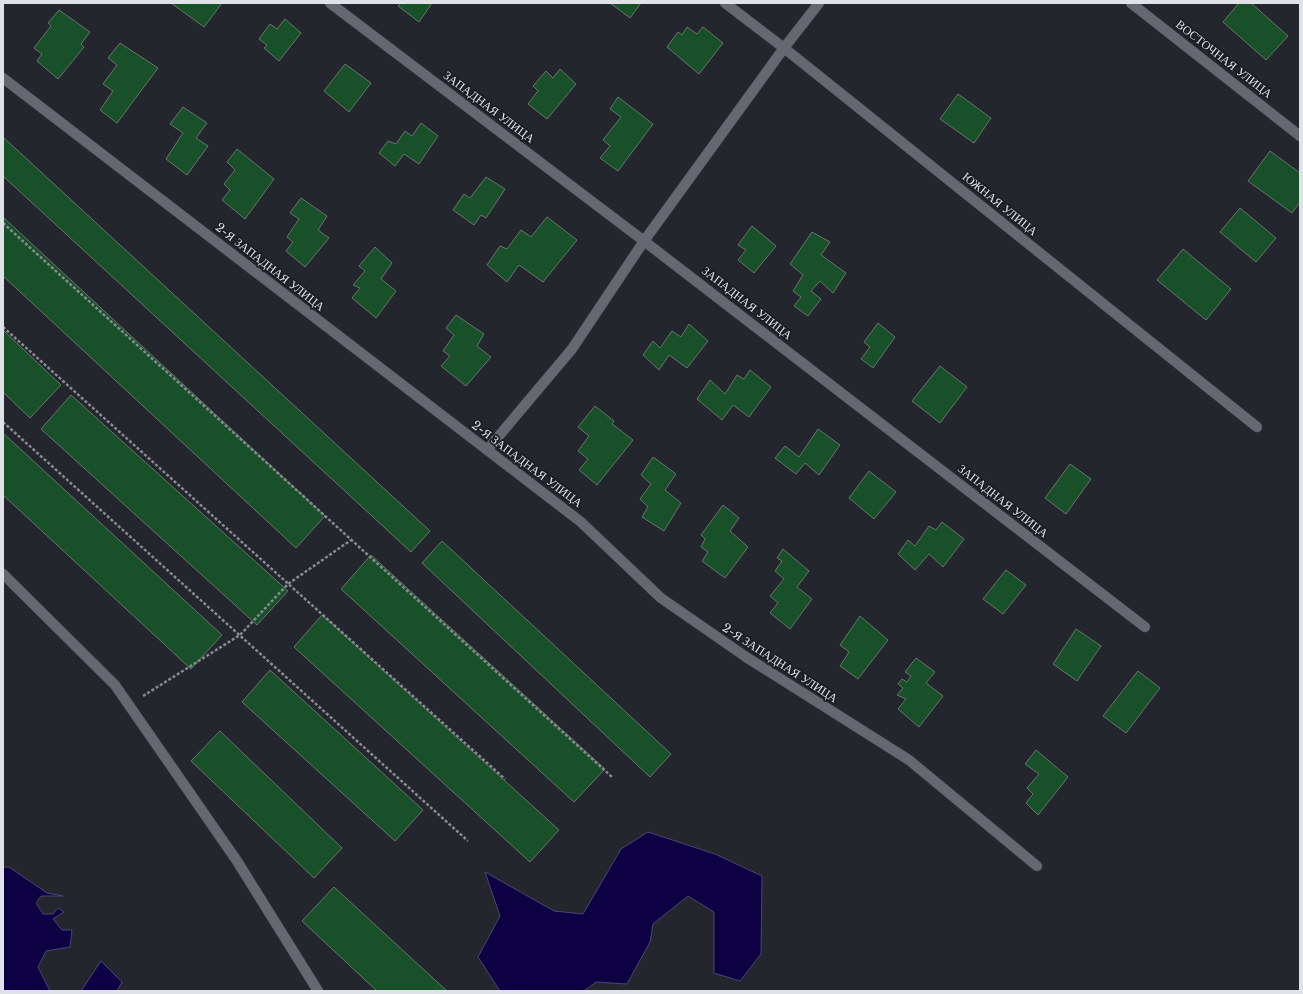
<svg xmlns="http://www.w3.org/2000/svg" width="1303" height="994" viewBox="0 0 1303 994" font-family="'Libre Baskerville',serif">
	<style>
		.water { fill: #0d0143; stroke: #4d4474 }
		.building { fill: #185129; stroke: #6b736c }
		.lines { fill: none; stroke-linecap: round; stroke-linejoin: round }
		.minor-casing { stroke: #414248; stroke-width: 11 }
		.tertiary-casing { stroke: #414248; stroke-width: 11 }
		.path { stroke: #898a90; stroke-width: 2.5; stroke-dasharray: 3 2; stroke-linecap: butt }
		.minor { stroke: #666771; stroke-width: 10 }
		.tertiary { stroke: #666771; stroke-width: 10 }
		.labels { text-anchor: middle; stroke-width: 3.5; stroke-linejoin: round; paint-order: stroke }
		.street-label { font-size: 12px; fill: #e1e2e7; stroke: #1b1c24 }
	</style>
	<rect width="100%" height="100%" fill="#24262d"/>
	<g class="water">
		<polygon points="648,832 715,854 762,876 761,954 740,981 714,973 714,912 688,896 653,924 650,942 627,984 596,982 584,991 500,991 478,957 500,916 485,872 554,911 583,914 621,849"/>
		<polygon points="3,867 9,867 47,893 63,896 41,896 36,903 43,914 53,914 58,908 64,912 53,919 62,930 72,930 70,947 46,951 38,967 50,991 3,991"/>
		<polygon points="101,961 122,982 117,991 81,991"/>
	</g>
	<g class="building">
		<polygon points="171,3 222,3 204,27"/>
		<polygon points="401,3 432,3 419,22 398,6"/>
		<polygon points="610,3 641,3 630,18"/>
		<polygon points="1239,3 1251,3 1288,36 1266,60 1223,22"/>
		<polygon points="59,10 90,32 81,44 84,47 58,79 37,61 42,54 34,48 51,26 48,23"/>
		<polygon points="285,19 301,33 279,61 264,48 267,45 259,39 270,24 277,29"/>
		<polygon points="687,27 697,34 703,27 723,43 699,74 667,47 678,32 682,35"/>
		<polygon points="120,43 158,68 117,123 100,110 113,91 103,84 117,65 108,58"/>
		<polygon points="345,64 371,83 349,112 324,91"/>
		<polygon points="560,69 576,84 547,119 528,104 538,91 533,86 546,71 553,78"/>
		<polygon points="958,94 991,118 974,143 940,119"/>
		<polygon points="618,97 653,124 618,171 600,158 610,146 603,140 621,117 610,109"/>
		<polygon points="183,107 207,123 196,138 208,146 187,175 166,159 183,133 170,124"/>
		<polygon points="421,123 438,136 419,164 404,154 395,166 379,153 388,141 396,144 405,131 412,136"/>
		<polygon points="3,137 430,531 411,552 3,176"/>
		<polygon points="237,149 274,179 245,219 222,200 230,190 224,184 235,170 227,162"/>
		<polygon points="1270,151 1300,173 1300,202 1292,213 1248,181"/>
		<polygon points="486,177 505,189 486,218 481,215 474,225 453,210 464,194 470,198"/>
		<polygon points="301,198 327,216 318,230 329,238 305,267 286,251 293,242 287,237 299,219 290,213"/>
		<polygon points="1240,208 1276,238 1256,262 1220,232"/>
		<polygon points="3,217 325,516 296,548 3,276"/>
		<polygon points="547,217 577,240 543,282 519,265 507,282 487,265 500,246 507,249 521,230 531,237"/>
		<polygon points="752,226 776,246 754,273 738,260 746,250 738,245"/>
		<polygon points="812,232 830,242 821,255 846,273 833,293 820,281 811,291 821,299 808,316 794,306 801,297 793,291 803,275 790,264"/>
		<polygon points="375,247 392,263 381,279 396,291 376,318 352,298 360,288 353,285 365,271 359,266"/>
		<polygon points="1183,249 1231,289 1206,320 1157,280"/>
		<polygon points="456,315 484,334 477,346 491,357 466,386 441,366 450,356 443,351 454,335 446,328"/>
		<polygon points="878,323 895,337 873,368 861,359 870,347 864,342"/>
		<polygon points="689,324 708,341 687,368 669,355 659,370 643,355 653,341 660,348 672,331 681,337"/>
		<polygon points="3,330 61,385 30,418 3,392"/>
		<polygon points="940,366 967,387 940,423 912,401"/>
		<polygon points="750,370 771,387 749,417 733,405 722,420 697,399 710,380 725,394 737,375 744,379"/>
		<polygon points="71,395 288,591 257,625 41,429"/>
		<polygon points="595,406 614,421 612,424 633,440 597,485 579,470 588,459 578,451 589,436 578,427"/>
		<polygon points="818,429 840,445 819,475 805,463 796,474 775,458 785,446 799,457"/>
		<polygon points="3,433 222,635 191,669 3,495"/>
		<polygon points="653,457 676,474 665,490 681,503 664,531 642,517 648,507 640,499 651,484 641,475"/>
		<polygon points="1070,464 1091,479 1066,514 1045,498"/>
		<polygon points="869,471 896,492 874,519 849,498"/>
		<polygon points="723,505 739,518 730,531 748,547 725,578 702,561 708,552 701,547 705,539 701,535"/>
		<polygon points="942,522 964,539 943,567 929,554 915,570 898,554 908,540 915,546 929,526 936,530"/>
		<polygon points="442,541 671,754 650,777 422,563"/>
		<polygon points="783,549 809,571 797,587 812,599 790,629 770,613 778,603 770,596 784,579 775,571 782,561 777,558"/>
		<polygon points="371,555 605,769 574,802 341,589"/>
		<polygon points="1006,570 1026,585 1003,614 983,599"/>
		<polygon points="322,615 559,830 530,862 294,647"/>
		<polygon points="860,616 888,640 858,679 840,666 849,652 840,645"/>
		<polygon points="1076,629 1101,646 1077,681 1053,664"/>
		<polygon points="916,658 935,672 926,683 943,696 919,727 898,709 906,699 897,695 903,688 898,684 902,679 907,682 911,676 905,672"/>
		<polygon points="270,670 423,810 395,841 242,702"/>
		<polygon points="1138,671 1160,688 1126,733 1103,716"/>
		<polygon points="220,731 342,848 314,878 191,761"/>
		<polygon points="1036,750 1068,777 1038,815 1026,803 1033,794 1027,788 1039,774 1025,764"/>
		<polygon points="334,887 447,991 377,991 302,921"/>
	</g>
	<g class="lines">
		<g class="minor-casing">
			<g id="minor">
				<polyline points="330,3 644,241 1145,627"/>
				<polyline points="725,3 784,48 1257,427"/>
				<polyline points="1131,3 1300,136"/>
				<polyline points="3,78 581,522 661,598 746,657 909,760 1037,866"/>
				<polyline points="487,450 572,349 644,241 784,48 819,3"/>
			</g>
		</g>
		<g class="tertiary-casing">
			<polyline id="tertiary" points="3,574 115,685 237,861 318,991"/>
		</g>
		<g class="path">
			<polyline points="3,223 612,777"/>
			<polyline points="3,327 505,779"/>
			<polyline points="3,422 468,841"/>
			<polyline points="143,696 240,635 288,584 351,540"/>
		</g>
		<use href="#minor" class="minor"/>
		<use href="#tertiary" class="tertiary"/>
	</g>
	<g class="labels">
		<g class="street-label">
			<text transform="translate(1224 59) rotate(38)" y="4">ВОСТОЧНАЯ УЛИЦА</text>
			<text transform="translate(489 107) rotate(37)" y="4">ЗАПАДНАЯ УЛИЦА</text>
			<text transform="translate(1000 204) rotate(39)" y="4">ЮЖНАЯ УЛИЦА</text>
			<text transform="translate(270 267) rotate(38)" y="4">2-Я ЗАПАДНАЯ УЛИЦА</text>
			<text transform="translate(747 303) rotate(38)" y="4">ЗАПАДНАЯ УЛИЦА</text>
			<text transform="translate(527 464) rotate(37)" y="4">2-Я ЗАПАДНАЯ УЛИЦА</text>
			<text transform="translate(1003 501) rotate(38)" y="4">ЗАПАДНАЯ УЛИЦА</text>
			<text transform="translate(780 663) rotate(33)" y="4">2-Я ЗАПАДНАЯ УЛИЦА</text>
		</g>
	</g>
	<rect width="1303" height="994" fill="none" stroke="#e1e2e7" stroke-width="8"/>
</svg>
